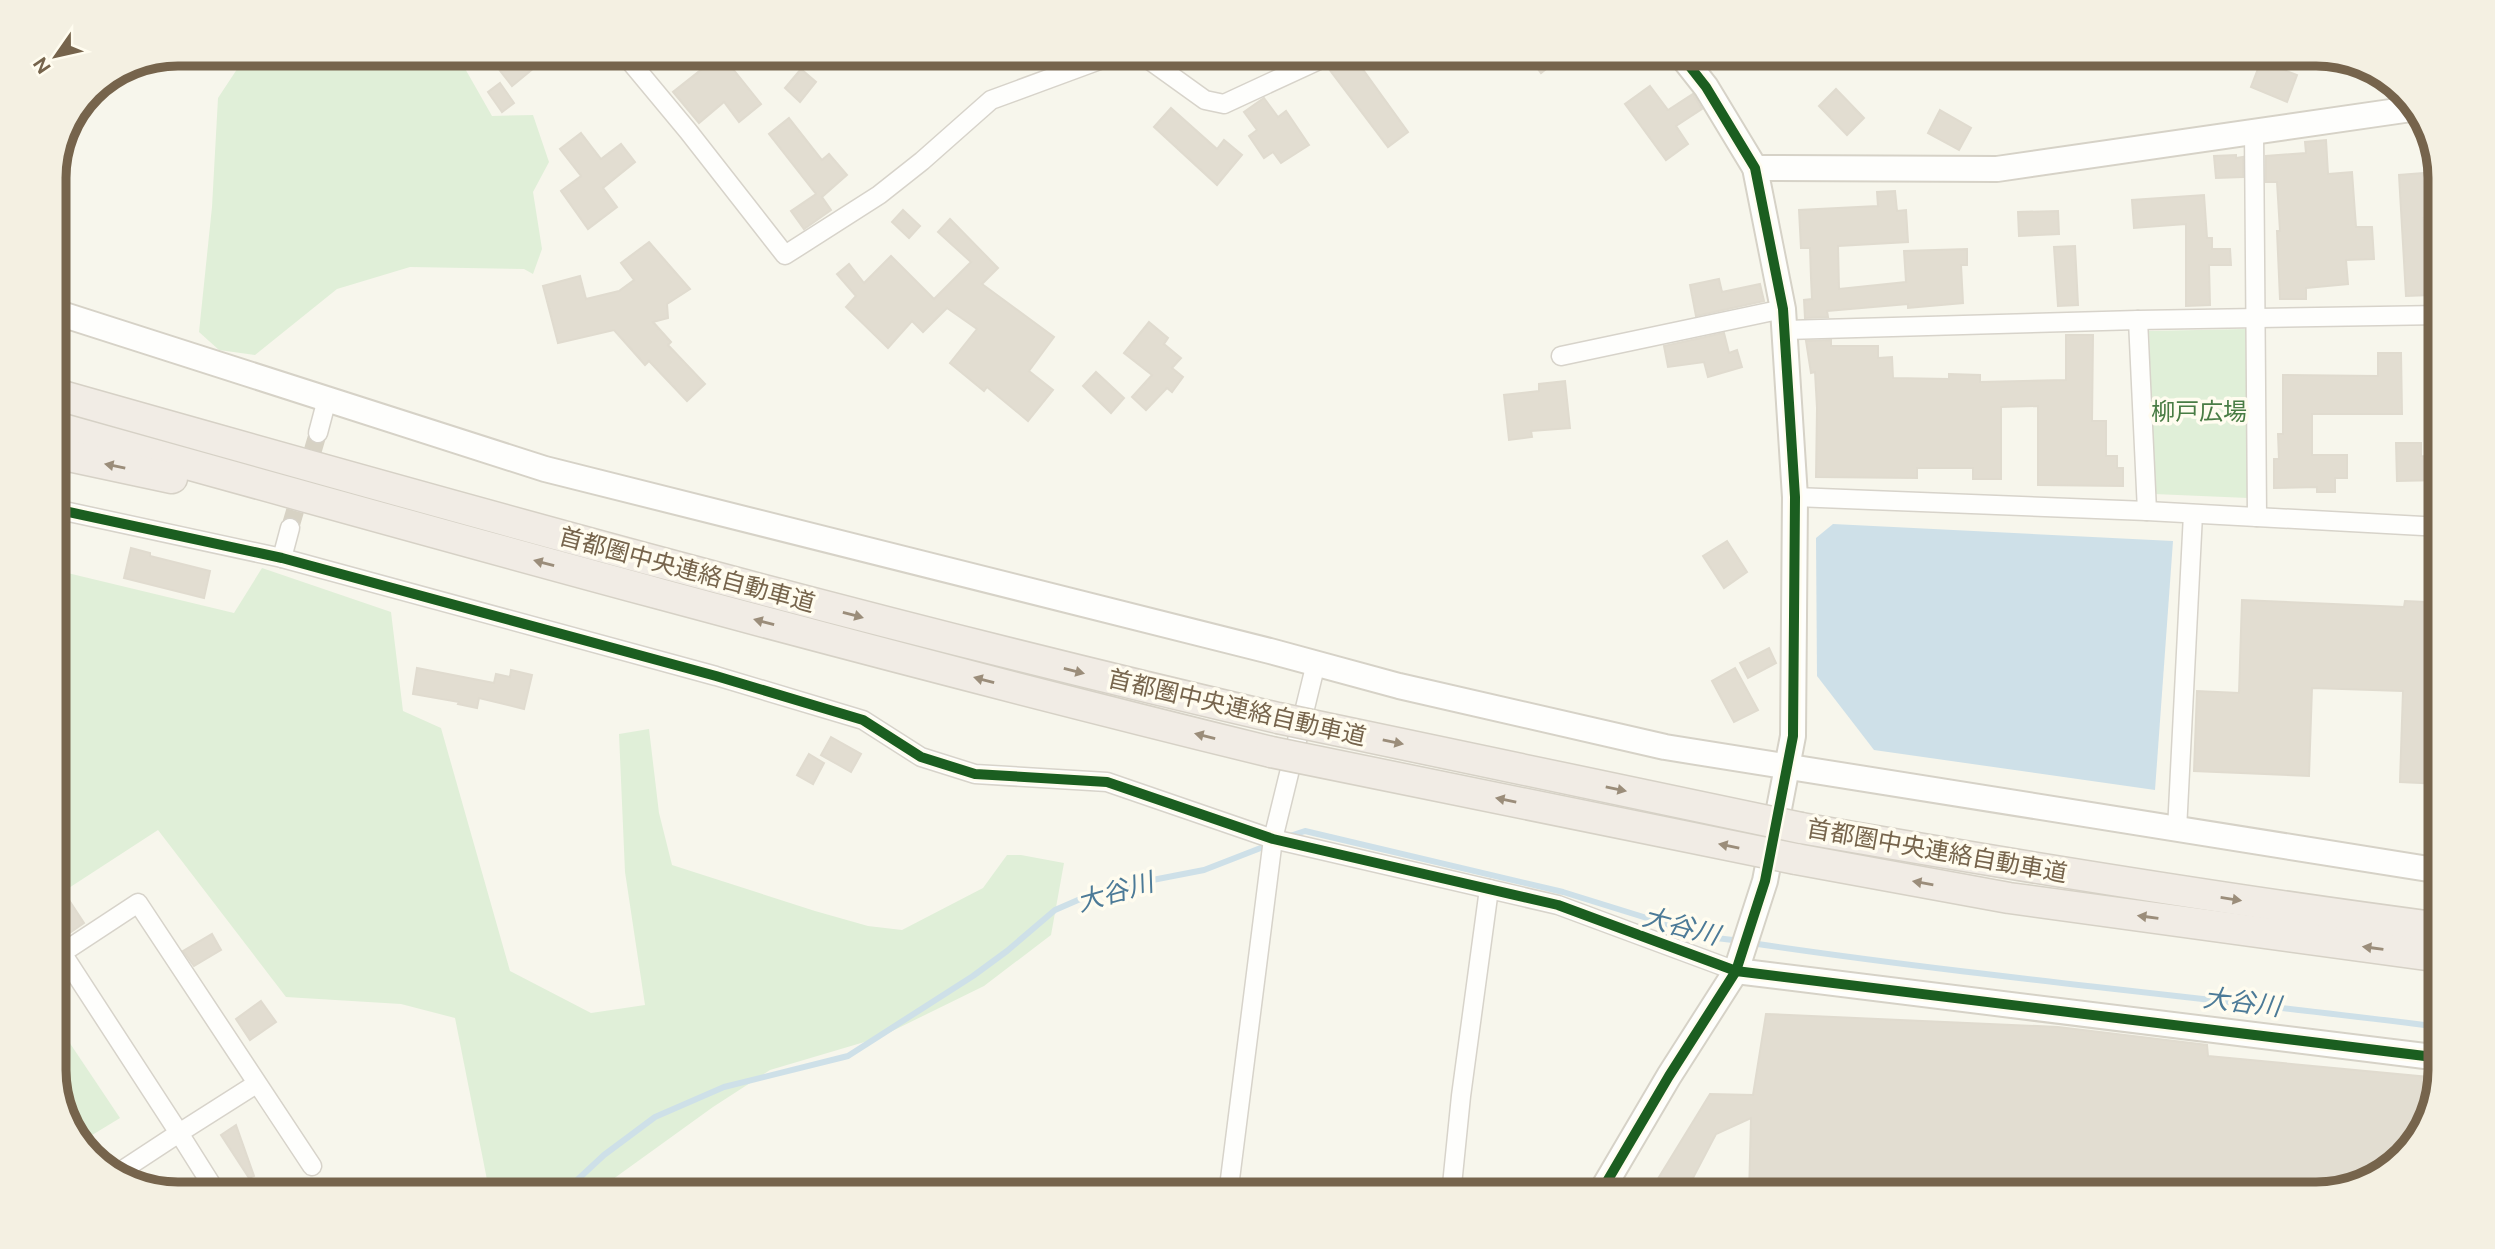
<svg xmlns="http://www.w3.org/2000/svg" width="2495" height="1249" viewBox="0 0 2495 1249" font-family="'Public Sans','Noto Sans JP',sans-serif">
	<style>
		.green { fill: #e0efd8 }
		.water { fill: #cee0e8 }
		.lines { fill: none; stroke-linecap: round; stroke-linejoin: round }
		.stream { stroke: #cee0e8; stroke-width: 6 }
		.building { fill: #e2ddd1; stroke: #e0dbcf; stroke-width: 2 }
		.street-tunnel { stroke: #d7d2c4; stroke-width: 18; stroke-dasharray: 18 9; stroke-linecap: butt }
		.street-casing { stroke: #d7d3ca; stroke-width: 21 }
		.secondary-casing { stroke: #d6d2c7; stroke-width: 28 }
		.highway-casing { stroke: #d6d1c6; stroke-width: 33 }
		.street { stroke: #fefefc; stroke-width: 18 }
		.secondary { stroke: #fefefc; stroke-width: 24 }
		.highway { stroke: #f1ece5; stroke-width: 30 }
		.highway-bridge-casing { stroke: #d6d1c6; stroke-width: 33; stroke-linecap: butt }
		.highway-bridge { stroke: #f1ece5; stroke-width: 30 }
		.cycleway-casing { stroke: #fffcef; stroke-width: 15 }
		.cycleway { stroke: #1b5e20; stroke-width: 10 }
		.oneway { fill: #9b8d7a }
		.labels { text-anchor: middle; stroke-width: 7; stroke-linejoin: round; paint-order: stroke }
		.park-label { font-size: 24px; fill: #497c44; stroke: #fffcef }
		.street-label { font-size: 24px; fill: #76644c; stroke: #fffcef }
		.water-label { font-size: 26px; font-style: italic; fill: #4c7a97; stroke: #fffcef }
		.rim { fill: none; stroke: #76644c; stroke-width: 9 }
	</style>
	<rect width="100%" height="100%" fill="#f7f6ec"/>
	<g class="green">
		<polygon points="247,54 461,54 463,65 492,116 533,115 549,162 533,192 542,249 533,274 524,269 410,267 337,289 255,355 219,350 199,332 212,207 218,98"/>
		<polygon points="2246,329 2248,498 2154,494 2149,331"/>
		<polygon points="262,568 391,612 403,711 441,728 510,971 591,1013 645,1005 625,872 619,734 649,729 659,813 672,865 815,911 868,926 902,930 983,888 1007,855 1021,855 1064,863 1051,935 984,986 878,1038 770,1070 713,1107 591,1195 490,1195 455,1018 401,1004 286,997 158,830 55,897 55,570 234,613"/>
		<polygon points="55,1021 120,1118 79,1143 75,1140 55,1079"/>
	</g>
	<polygon class="water" points="1833,524 2173,541 2155,790 1874,750 1817,676 1816,538"/>
	<g class="lines">
		<g class="stream">
			<polyline points="1287,837 1305,831 1563,892 1708,937 1741,941"/>
			<path d="M1751 943C1980 977 2211 998 2441 1027"/>
			<polyline points="561,1195 604,1155 655,1117 724,1087 848,1056 973,976 1007,951 1055,910 1101,890 1204,870 1271,844"/>
		</g>
	</g>
	<g class="building">
		<polygon points="487,54 525,54 535,67 512,86"/>
		<polygon points="721,54 761,104 739,122 724,102 699,123 673,92"/>
		<polygon points="1527,54 1565,54 1541,73"/>
		<polygon points="2261,61 2297,75 2287,102 2251,87"/>
		<polygon points="1359,64 1408,132 1388,147 1329,69"/>
		<polygon points="801,69 816,82 800,102 785,88"/>
		<polygon points="500,83 514,103 502,112 488,92"/>
		<polygon points="1650,86 1668,110 1693,94 1702,109 1676,126 1688,144 1666,160 1625,104"/>
		<polygon points="1836,89 1864,118 1847,135 1819,106"/>
		<polygon points="1264,98 1278,117 1286,111 1309,145 1281,163 1273,152 1264,158 1249,136 1257,130 1244,112"/>
		<polygon points="1171,108 1217,149 1224,140 1242,155 1217,185 1154,127"/>
		<polygon points="1940,110 1971,128 1959,150 1928,133"/>
		<polygon points="789,118 822,160 829,154 847,175 822,197 831,210 804,229 791,211 816,194 769,134"/>
		<polygon points="581,133 601,159 621,144 635,162 603,188 617,207 588,229 561,191 581,176 560,149"/>
		<polygon points="2326,140 2328,174 2352,172 2356,227 2372,227 2374,259 2346,260 2348,284 2306,288 2306,299 2280,299 2277,231 2280,231 2277,182 2266,182 2266,156 2306,153 2305,142"/>
		<polygon points="2236,155 2236,158 2243,157 2243,177 2216,178 2214,156"/>
		<polygon points="2423,173 2427,217 2423,218 2425,264 2429,264 2431,295 2406,296 2399,175"/>
		<polygon points="1895,191 1897,211 1906,210 1908,242 1838,246 1839,289 1906,282 1904,251 1967,249 1967,265 1961,265 1963,303 1908,308 1908,304 1827,311 1828,317 1805,318 1804,300 1812,299 1811,278 1810,248 1801,248 1799,210 1878,206 1877,192"/>
		<polygon points="2204,195 2207,238 2212,238 2212,249 2230,249 2231,265 2209,265 2210,305 2186,306 2186,224 2134,228 2132,200"/>
		<polygon points="903,210 920,226 909,238 892,222"/>
		<polygon points="2058,211 2059,234 2019,236 2018,212"/>
		<polygon points="950,219 998,268 982,284 1054,337 1029,371 1053,390 1028,421 987,387 984,391 950,363 977,329 947,308 923,332 912,321 888,348 846,307 856,296 837,274 849,264 864,283 891,256 934,299 971,262 938,232"/>
		<polygon points="649,242 690,289 667,304 668,318 653,322 671,342 668,345 705,384 687,401 649,361 645,365 614,330 558,343 543,286 580,276 586,299 619,291 634,280 621,263"/>
		<polygon points="2075,246 2078,305 2058,306 2054,247"/>
		<polygon points="1719,279 1722,292 1760,284 1764,301 1696,316 1690,285"/>
		<polygon points="1149,322 1168,338 1164,344 1181,358 1172,368 1183,377 1172,392 1167,388 1146,410 1132,397 1152,375 1124,353"/>
		<polygon points="1724,333 1729,353 1737,350 1742,367 1708,377 1704,362 1668,367 1664,346"/>
		<polygon points="2066,335 2093,335 2092,421 2106,421 2106,456 2117,456 2117,468 2123,468 2123,486 2038,485 2038,406 2001,407 2001,479 1973,479 1973,468 1917,468 1917,478 1816,477 1817,408 1815,372 1811,373 1806,341 1831,340 1831,346 1878,346 1878,358 1892,357 1893,378 1949,379 1949,374 1980,375 1980,382 2066,380"/>
		<polygon points="2378,353 2401,353 2402,414 2312,414 2312,455 2347,455 2347,478 2335,478 2335,492 2317,492 2317,487 2274,488 2274,459 2279,459 2278,434 2283,434 2283,375 2378,376"/>
		<polygon points="1096,372 1124,398 1111,413 1083,386"/>
		<polygon points="1565,381 1570,428 1531,431 1532,437 1509,440 1504,395 1539,391 1539,384"/>
		<polygon points="2396,443 2421,443 2421,456 2441,457 2441,480 2397,481"/>
		<polygon points="1727,541 1747,572 1724,588 1703,556"/>
		<polygon points="131,548 150,553 150,556 210,571 204,598 124,578"/>
		<polygon points="2426,587 2441,588 2441,784 2400,782 2403,691 2312,688 2309,776 2194,771 2197,691 2239,693 2242,600 2404,607 2405,601 2426,602"/>
		<polygon points="1769,648 1776,663 1748,678 1740,663"/>
		<polygon points="417,668 494,683 496,674 510,677 511,670 532,675 524,709 479,698 477,708 458,704 459,702 413,694"/>
		<polygon points="1735,668 1758,710 1734,722 1712,681"/>
		<polygon points="831,737 861,754 851,772 821,755"/>
		<polygon points="809,754 824,763 813,784 797,775"/>
		<polygon points="65,894 84,923 62,938 55,927 55,901"/>
		<polygon points="212,934 221,950 194,966 183,951"/>
		<polygon points="261,1001 276,1022 250,1040 236,1019"/>
		<polygon points="1766,1014 2058,1027 2207,1045 2208,1056 2439,1078 2428,1125 2385,1174 2317,1195 1749,1195 1751,1118 1716,1134 1684,1195 1648,1195 1710,1094 1753,1095"/>
		<polygon points="236,1125 254,1176 249,1178 221,1135"/>
	</g>
	<g class="lines">
		<polyline class="street-tunnel" points="290,528 318,433"/>
		<g class="street-casing">
			<g id="street">
				<polyline points="624,54 688,131 785,255 879,195 922,161 991,100 1116,54"/>
				<polyline points="1141,54 1205,100 1224,104 1319,60 1339,54"/>
				<polyline points="2254,130 2257,517"/>
				<polyline points="2138,320 2147,511"/>
				<polyline points="1786,330 2138,320 2441,315"/>
				<polyline points="1561,356 1783,309"/>
				<polyline points="318,433 327,399"/>
				<polyline points="1795,497 2147,511 2441,527"/>
				<polyline points="55,509 282,558 716,676 863,720 921,757 975,774 1107,782 1273,839 1558,905 1736,971"/>
				<polyline points="282,558 290,528"/>
				<polyline points="2177,830 2193,514"/>
				<polyline points="115,1175 179,1133 62,953 138,903 312,1166"/>
				<polyline points="218,1195 179,1133 256,1084"/>
				<polyline points="1228,1195 1273,839 1316,663"/>
				<polyline points="1451,1195 1461,1096 1489,889"/>
			</g>
		</g>
		<g class="secondary-casing">
			<g id="secondary">
				<polyline points="1755,168 1997,169 2418,108"/>
				<polyline points="55,312 545,469 1270,651 1399,686 1665,747 2441,871"/>
				<polyline points="1736,971 2441,1058"/>
				<polyline points="1599,1195 1669,1076 1736,971 1765,881 1793,736 1795,497 1783,309 1755,168 1706,87 1680,54"/>
			</g>
		</g>
		<g class="highway-casing">
			<g id="highway">
				<path d="M55 394C461 509 867 623 1278 718"/>
				<path d="M55 427C459 540 863 652 1271 752"/>
				<polyline points="55,453 172,478"/>
				<path d="M1801 828C2013 865 2226 900 2441 928"/>
				<polyline points="1796,859 2009,898 2441,957"/>
			</g>
		</g>
		<use href="#street" class="street"/>
		<use href="#secondary" class="secondary"/>
		<use href="#highway" class="highway"/>
		<g class="highway-bridge-casing">
			<g id="highway-bridge">
				<polyline points="1278,718 1801,828"/>
				<polyline points="1271,752 1796,859"/>
			</g>
		</g>
		<use href="#highway-bridge" class="highway-bridge"/>
		<g class="cycleway-casing">
			<g id="cycleway">
				<polyline points="55,509 282,558 716,676 863,720 921,757 975,774 1107,782 1273,839 1558,905 1736,971 2441,1058"/>
				<polyline points="1599,1195 1669,1076 1736,971 1765,881 1793,736 1795,497 1783,309 1755,168 1706,87 1680,54"/>
			</g>
		</g>
		<use href="#cycleway" class="cycleway"/>
	</g>
	<defs><path id="oneway-solid" d="M-6-.8H1V-3.2L6.5 0L1 3.2V.8H-6Z" transform="scale(1.75)"/></defs>
	<g class="oneway">
		<use href="#oneway-solid" transform="translate(115 466) rotate(-168)"/>
		<use href="#oneway-solid" transform="translate(544 563) rotate(-165)"/>
		<use href="#oneway-solid" transform="translate(853 615) rotate(15)"/>
		<use href="#oneway-solid" transform="translate(764 622) rotate(-165)"/>
		<use href="#oneway-solid" transform="translate(1074 671) rotate(14)"/>
		<use href="#oneway-solid" transform="translate(984 680) rotate(-165)"/>
		<use href="#oneway-solid" transform="translate(1205 736) rotate(-166)"/>
		<use href="#oneway-solid" transform="translate(1393 742) rotate(12)"/>
		<use href="#oneway-solid" transform="translate(1616 789) rotate(12)"/>
		<use href="#oneway-solid" transform="translate(1506 800) rotate(-168)"/>
		<use href="#oneway-solid" transform="translate(1729 846) rotate(-168)"/>
		<use href="#oneway-solid" transform="translate(1923 883) rotate(-170)"/>
		<use href="#oneway-solid" transform="translate(2231 899) rotate(9)"/>
		<use href="#oneway-solid" transform="translate(2148 917) rotate(-172)"/>
		<use href="#oneway-solid" transform="translate(2373 948) rotate(-172)"/>
	</g>
	<g class="labels">
		<g class="park-label">
			<text x="2199" y="420">柳戸広場</text>
		</g>
		<g class="street-label">
			<text transform="translate(687 570) rotate(15)" y="8">首都圏中央連絡自動車道</text>
			<text transform="translate(1237 708) rotate(13)" y="8">首都圏中央連絡自動車道</text>
			<text transform="translate(1937 851) rotate(10)" y="8">首都圏中央連絡自動車道</text>
		</g>
		<g class="water-label">
			<text transform="translate(1115 892) rotate(-16)" y="9">大谷川</text>
			<text transform="translate(1681 926) rotate(15)" y="9">大谷川</text>
			<text transform="translate(2242 1002) rotate(7)" y="9">大谷川</text>
		</g>
	</g>
	<path d="M0 0H2495V1249H0ZM178 66H2316A112 112 0 0 1 2428 178V1070A112 112 0 0 1 2316 1182H178A112 112 0 0 1 66 1070V178A112 112 0 0 1 178 66Z" fill="#f4f0e2" fill-rule="evenodd"/>
	<path class="rim" d="M178 66H2316A112 112 0 0 1 2428 178V1070A112 112 0 0 1 2316 1182H178A112 112 0 0 1 66 1070V178A112 112 0 0 1 178 66Z"/>
	<g transform="translate(56 56) rotate(236)" stroke="#fffcef" stroke-width="5" paint-order="stroke">
	<path d="M0-5L12 26L0 18L-12 26Z" fill="#76644c"/>
	<text y="-10" font-size="19" font-weight="bold" text-anchor="middle" fill="#76644c">N</text>
	</g>
</svg>
